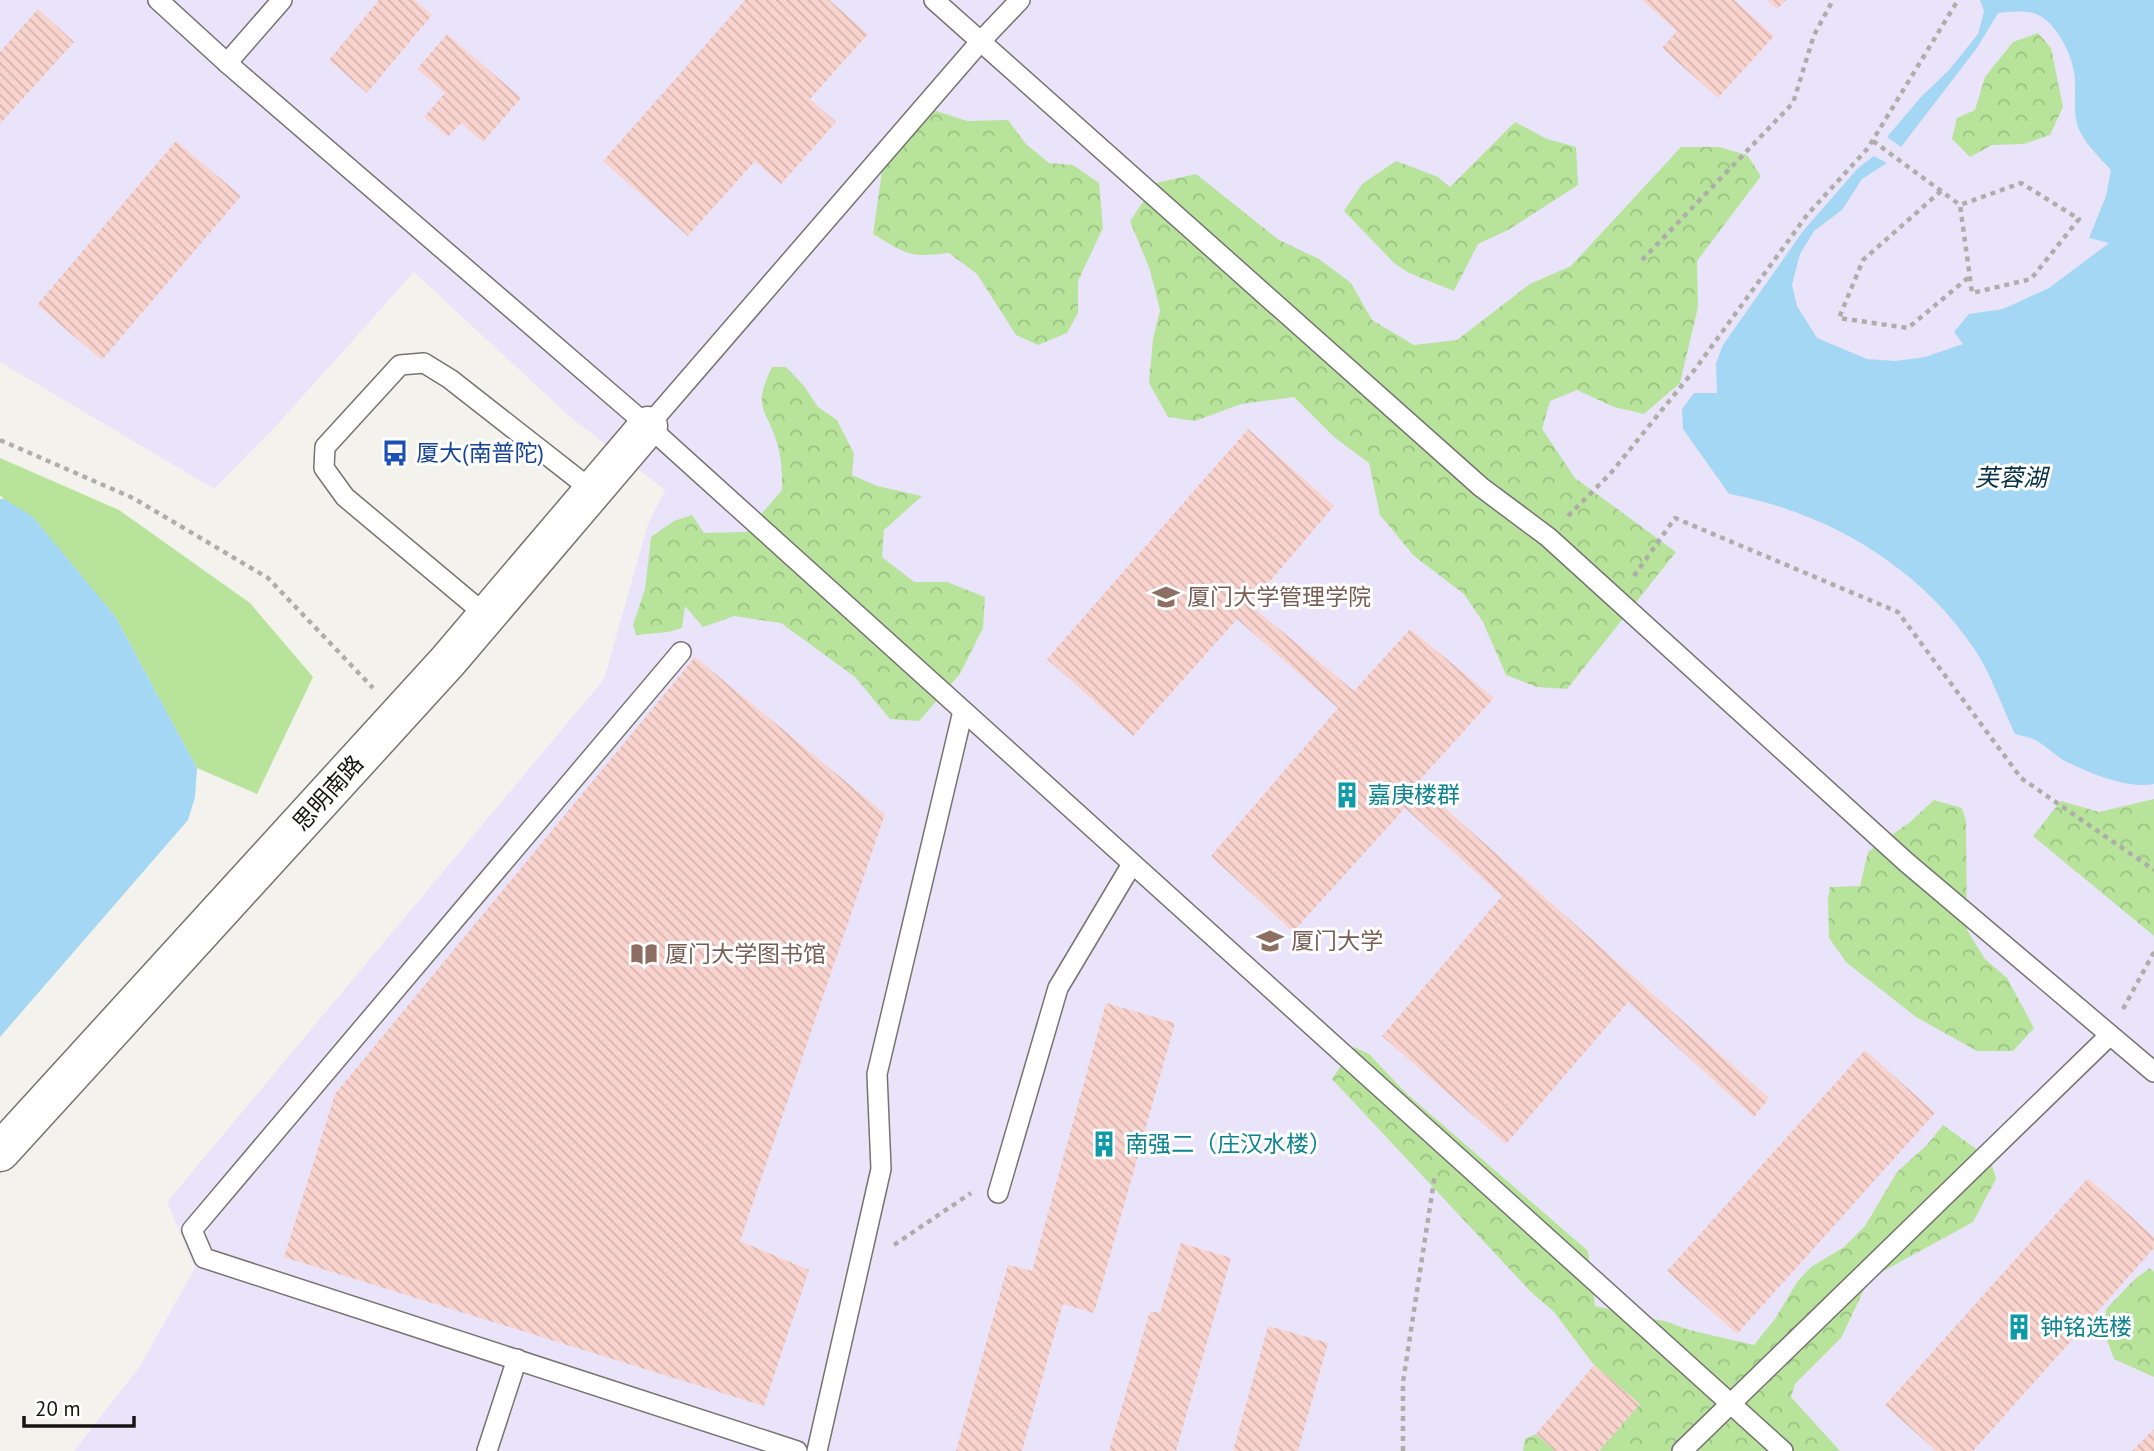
<svg xmlns="http://www.w3.org/2000/svg" width="2154" height="1451" viewBox="0 0 2154 1451" font-family="'PT Sans','Noto Sans SC',sans-serif">
	<style>
		.education { fill: #eae4fa }
		.green { fill: #b7e39b }
		.forest { fill: url(#forest-crowns) }
		.water { fill: #a4d7f4 }
		.building { fill: url(#building-back-hatch) }
		.lines { fill: none; stroke-linecap: round; stroke-linejoin: round }
		.service-casing { stroke: #767470; stroke-width: 22 }
		.minor-casing { stroke: #767470; stroke-width: 41 }
		.path { stroke: #afada9; stroke-width: 4.5; stroke-dasharray: 5 5; stroke-linecap: butt }
		.service { stroke: #fff; stroke-width: 19 }
		.minor { stroke: #fff; stroke-width: 38 }
		.labels { text-anchor: middle; stroke-width: 6; stroke-linejoin: round; paint-order: stroke }
		.transit-label { font-size: 23px; fill: #164399; stroke: #fff; text-anchor: start }
		.education-label { font-size: 23px; fill: #785e54; stroke: #fff; text-anchor: start }
		.street-label { font-size: 23px; fill: #151412; stroke: #fff }
		.culture-label { font-size: 23px; fill: #0d838f; stroke: #fff; text-anchor: start }
		.water-label { font-size: 24px; font-style: italic; fill: #083246; stroke: #fff }
	</style>
	<defs>
		<pattern id="forest-crowns" width="20" height="18" patternUnits="userSpaceOnUse" patternTransform="scale(1.75)"><rect width="20" height="18" fill="#b7e39b"/><path d="M2 6a3 3 0 1 1 6 0M12 15a3 3 0 1 1 6 0" fill="none" stroke="#9cc284"/></pattern>
		<pattern id="building-back-hatch" width="6" height="6" patternUnits="userSpaceOnUse" patternTransform="scale(1.75)"><rect width="6" height="6" fill="#f9d3ce"/><path d="M-1 5l2 2M0 0l6 6M5-1l2 2" fill="none" stroke="#d5b4b0"/></pattern>
	</defs>
	<rect width="100%" height="100%" fill="#f4f2ed"/>
	<polygon class="education" points="0,0 2154,0 2154,1451 74,1451 140,1366 195,1268 167,1202 604,679 648,524 665,490 570,417 414,272 277,425 214,489 0,362"/>
	<polygon class="green" points="0,458 119,510 250,603 313,677 257,794 197,768 115,616 0,495"/>
	<g class="forest">
		<polygon points="2038,33 2051,48 2063,107 2050,135 2024,144 1992,145 1970,157 1952,139 1957,118 1975,110 1985,77 2013,42"/>
		<path d="M921 106 967 121 1008 120 1026 144 1049 163 1073 165 1099 183 1103 228 1078 281V313L1067 333 1038 345 1016 335 977 274 949 253C908 258 907 254 873 234L886 143Z"/>
		<polygon points="1515,122 1547,139 1576,147 1578,185 1508,230 1478,244 1454,291 1409,273 1394,263 1344,211 1362,184 1396,161 1438,177 1450,187"/>
		<polygon points="1681,147 1719,147 1747,155 1761,176 1697,261 1698,307 1680,383 1644,414 1614,407 1577,390 1550,401 1542,429 1575,478 1676,552 1567,689 1537,687 1506,675 1483,622 1464,594 1414,556 1380,515 1369,463 1334,437 1294,397 1241,404 1195,421 1168,417 1149,383 1153,339 1160,310 1150,270 1130,221 1156,183 1196,174 1279,240 1319,259 1351,283 1372,320 1414,345 1457,340 1530,284 1571,266"/>
		<path d="M772 367H786L804 386 818 407 837 420 854 454 852 475 877 486 922 496 884 530 882 557 914 582H947L985 597 983 628 960 674 919 721 890 719 855 677 781 623 734 616 703 627 685 606 682 628 668 632 636 635 633 625 645 589 651 537 674 521 692 515 704 533 746 532 782 490C782 475 782 461 778 446 767 406 751 411 772 367Z"/>
		<polygon points="2154,799 2154,936 2033,836 2061,801 2099,812"/>
		<polygon points="1934,800 1962,808 1966,821 1967,930 1985,959 2007,978 2034,1028 2013,1051 1977,1051 1916,1017 1846,962 1829,938 1828,899 1830,887 1860,886 1868,852 1910,822"/>
		<polygon points="1354,1047 1369,1054 1406,1093 1588,1251 1595,1306 1668,1322 1689,1330 1754,1345 1775,1319 1797,1282 1811,1267 1844,1247 1865,1226 1897,1172 1927,1145 1943,1125 1990,1159 1996,1179 1973,1222 1869,1279 1841,1338 1795,1384 1791,1397 1840,1451 1599,1451 1640,1404 1594,1365 1554,1312 1531,1292 1332,1079"/>
		<polygon points="2150,1268 2154,1272 2154,1377 2114,1359 2105,1335 2106,1309 2135,1279"/>
		<polygon points="1536,1434 1555,1451 1523,1451 1525,1439"/>
	</g>
	<g class="water">
		<path d="M1980 0H2154V784C2127 789 2093 774 2069 763 2056 757 2048 747 2037 741 2030 737 2022 736 2015 734 2001 705 1991 673 1973 647 1916 564 1826 512 1729 494L1683 429 1682 409 1694 393H1717L1716 363 1723 345 1803 231 1858 168 1874 156 1887 163 1862 179 1842 210 1814 231 1800 254 1792 285 1797 306 1817 338 1867 359 1896 361 1925 357 1963 344 1954 332 1969 314 2003 309 2049 288 2109 243 2089 238 2106 196 2111 170C2100 158 2084 143 2078 127 2072 109 2077 90 2074 72 2071 53 2056 22 2036 14 2025 10 2009 12 1998 13L1977 48 1901 147 1887 137 1920 98 1949 70 1978 34 1984 11Z"/>
		<polygon points="0,499 4,499 32,516 115,616 197,768 195,797 188,820 0,1037"/>
	</g>
	<g class="building">
		<polygon points="379,0 414,0 432,15 367,93 329,60"/>
		<polygon points="745,0 829,0 868,34 810,99 836,122 781,184 755,161 688,236 603,161"/>
		<polygon points="1642,0 1734,0 1774,36 1718,98 1662,48 1677,31"/>
		<polygon points="1767,0 1786,0 1777,9"/>
		<polygon points="38,9 74,42 0,124 0,52"/>
		<polygon points="447,34 521,98 483,142 461,123 448,137 424,117 445,93 417,69"/>
		<polygon points="176,141 241,196 102,360 37,305"/>
		<polygon points="1248,429 1334,506 1250,605 1354,691 1410,629 1494,698 1417,783 1769,1098 1754,1117 1628,1002 1506,1144 1382,1036 1502,896 1405,808 1293,932 1211,856 1338,708 1237,619 1133,736 1047,659"/>
		<polygon points="695,657 885,814 740,1241 809,1270 764,1406 284,1257 335,1094"/>
		<polygon points="1106,1003 1175,1023 1094,1313 1063,1304 1022,1451 956,1451 1008,1265 1032,1271"/>
		<polygon points="1865,1050 1935,1113 1737,1334 1667,1271"/>
		<polygon points="2088,1178 2154,1237 2154,1248 1973,1451 1936,1451 1885,1405"/>
		<polygon points="1181,1243 1231,1258 1176,1451 1109,1451 1150,1311 1160,1313"/>
		<polygon points="1268,1326 1328,1343 1298,1451 1233,1451"/>
		<polygon points="1594,1365 1640,1404 1599,1451 1555,1451 1536,1434"/>
		<polygon points="2154,1429 2154,1451 2132,1451"/>
	</g>
	<g class="lines">
		<g class="service-casing">
			<g id="service">
				<polyline points="158,0 227,63 648,426 1783,1451"/>
				<polyline points="934,0 1481,487 1548,537 1906,862 2154,1072"/>
				<polyline points="227,63 282,0"/>
				<polyline points="648,426 980,42 1020,0"/>
				<polyline points="487,616 345,497 324,468 325,447 400,365 424,363 450,379 593,491"/>
				<polyline points="681,652 192,1230 204,1258 797,1451"/>
				<polyline points="998,1193 1058,988 1132,864"/>
				<polyline points="487,1451 517,1359"/>
				<polyline points="817,1451 881,1169 877,1074 963,711"/>
				<polyline points="1682,1451 2110,1035"/>
			</g>
		</g>
		<g class="minor-casing">
			<polyline id="minor" points="0,1152 448,661 648,426"/>
		</g>
		<g class="path">
			<polyline points="1873,141 1960,205 1972,293 2031,279 2079,219 2021,183 1960,205"/>
			<polyline points="1941,191 1863,260 1839,318 1908,328 1969,277"/>
			<polyline points="1642,260 1793,103 1814,35 1833,0"/>
			<polyline points="0,440 133,498 268,578 373,688"/>
			<polyline points="1568,516 1610,474 1696,368 1807,215 1868,148 1958,0"/>
			<polyline points="1634,576 1675,518 1898,612 2021,778 2154,870"/>
			<polyline points="2123,1009 2154,952"/>
			<polyline points="894,1245 971,1193"/>
			<polyline points="1403,1451 1403,1382 1435,1174"/>
		</g>
		<use href="#service" class="service"/>
		<use href="#minor" class="minor"/>
	</g>
	<defs>
		<g id="bus-bare" transform="scale(2.1)"><path d="M-5-6H5V4H4V6H2V4H-2V6H-4V4H-5ZM-3.5-4V0h7V-4ZM-3.5 1.2v1.5H-2V1.2ZM2 1.2v1.5H3.5V1.2Z" fill="#1a4fb4" stroke="#fff" stroke-width="2.5" paint-order="stroke"/></g>
		<g id="school-bare" transform="scale(2.1)"><path d="M0-5L7-2L0 1L-7-2ZM-4 1L0 2.5L4 1V4Q0 6-4 4Z" fill="#8d6e63" stroke="#fff" stroke-width="2.5" paint-order="stroke"/></g>
		<g id="building-bare" transform="scale(2.1)"><path d="M-4-6H4V6H1V3H-1V6H-4ZM-2.5-4.3h1.7v1.8h-1.7ZM.8-4.3h1.7v1.8H.8ZM-2.5-1h1.7V.8h-1.7ZM.8-1h1.7V.8H.8Z" fill="#0f9aa8" stroke="#fff" stroke-width="2.5" paint-order="stroke"/></g>
		<g id="university-bare" transform="scale(2.1)"><path d="M0-5L7-2L0 1L-7-2ZM-4 1L0 2.5L4 1V4Q0 6-4 4Z" fill="#8d6e63" stroke="#fff" stroke-width="2.5" paint-order="stroke"/></g>
		<g id="library-bare" transform="scale(2.1)"><path d="M-6-4Q-3-5.5-.7-3.5V5Q-3 3-6 4ZM6-4Q3-5.5 .7-3.5V5Q3 3 6 4Z" fill="#8d6e63" stroke="#fff" stroke-width="2.5" paint-order="stroke"/></g>
	</defs>
	<g fill-rule="evenodd">
		<use href="#bus-bare" x="395" y="453"/>
		<use href="#school-bare" x="1166" y="597"/>
		<use href="#building-bare" x="1347" y="795"/>
		<use href="#university-bare" x="1270" y="941"/>
		<use href="#library-bare" x="644" y="954"/>
		<use href="#building-bare" x="1104" y="1144"/>
		<use href="#building-bare" x="2019" y="1327"/>
	</g>
	<g class="labels">
		<g class="transit-label">
			<text x="416" y="461">厦大(南普陀)</text>
		</g>
		<g class="education-label">
			<text x="1187" y="605">厦门大学管理学院</text>
			<text x="1291" y="949">厦门大学</text>
			<text x="665" y="962">厦门大学图书馆</text>
		</g>
		<g class="street-label">
			<text transform="translate(328 793) rotate(-48)" y="8">思明南路</text>
		</g>
		<g class="culture-label">
			<text x="1368" y="803">嘉庚楼群</text>
			<text x="1125" y="1152">南强二（庄汉水楼）</text>
			<text x="2040" y="1335">钟铭选楼</text>
		</g>
		<g class="water-label">
			<text x="2011" y="486">芙蓉湖</text>
		</g>
	</g>
	<path d="M24 1416v10h110v-10" fill="none" stroke="#151412" stroke-width="3.5"/>
	<text x="35" y="1416" font-size="21" fill="#151412" stroke="#ffffff" stroke-width="5" paint-order="stroke">20 m</text>
</svg>
